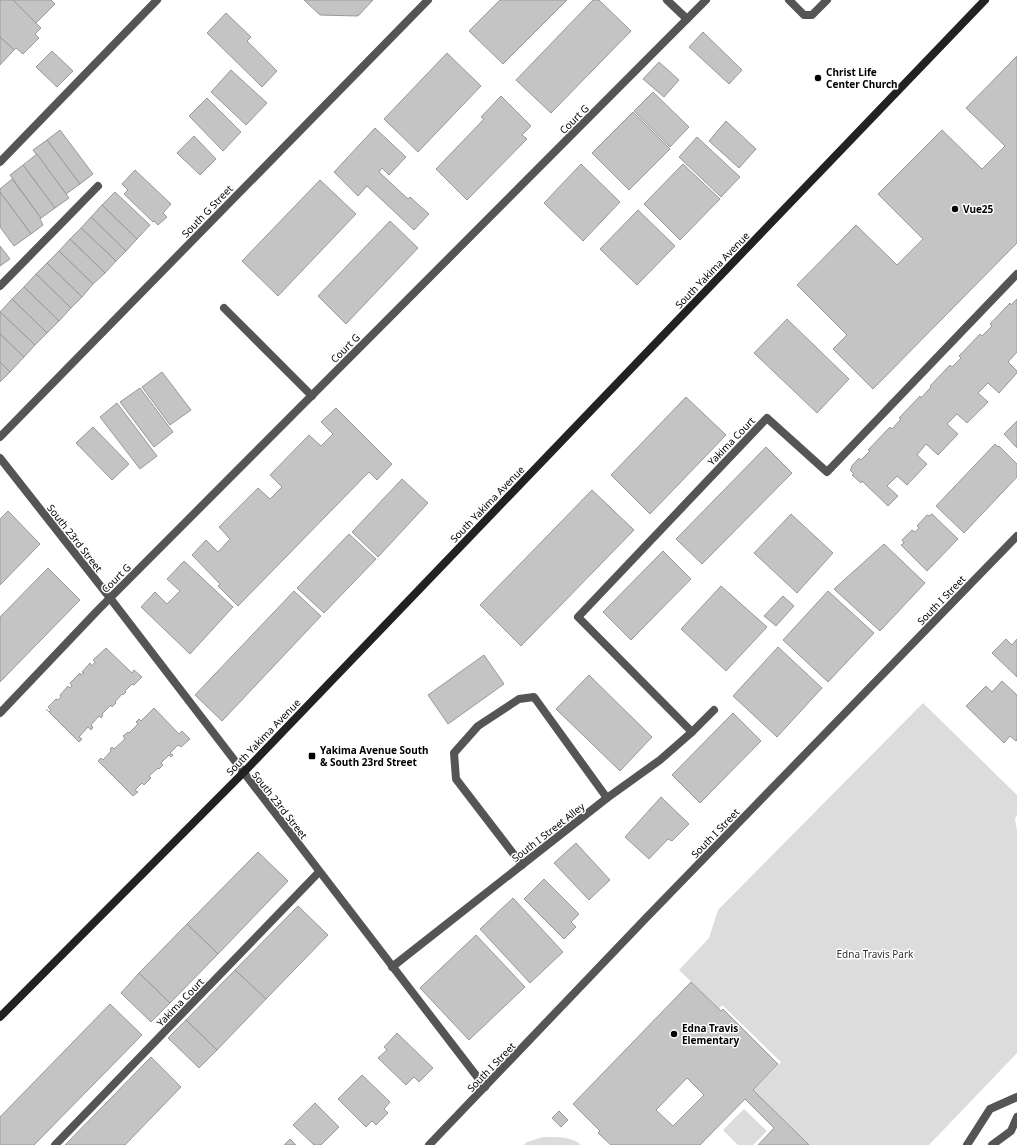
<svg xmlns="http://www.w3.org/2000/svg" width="1017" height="1145" viewBox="0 0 1017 1145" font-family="'Noto Sans',sans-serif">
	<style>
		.green { fill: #dcdcdc }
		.building { fill: #c4c4c4; stroke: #999; fill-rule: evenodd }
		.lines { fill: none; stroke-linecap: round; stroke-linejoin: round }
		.service { stroke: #555; stroke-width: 8 }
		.minor { stroke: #555; stroke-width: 8 }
		.tertiary { stroke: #555; stroke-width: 8 }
		.secondary { stroke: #222; stroke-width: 8 }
		.poi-dot { fill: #000; stroke: #fff; stroke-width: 1.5 }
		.labels { text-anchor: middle; stroke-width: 3; stroke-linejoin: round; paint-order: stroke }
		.poi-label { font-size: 10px; font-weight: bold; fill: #000; stroke: #fff; text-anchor: start }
		.street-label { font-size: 10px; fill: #000; stroke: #fff }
		.park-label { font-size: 10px; fill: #333; stroke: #fff }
	</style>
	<rect width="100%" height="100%" fill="#fff"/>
	<g class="green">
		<polygon points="923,703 1017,795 1017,815 1015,819 1017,830 1017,1053 929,1145 806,1145 751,1093 781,1062 722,1005 719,1009 679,970 709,938 718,910"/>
		<polygon points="744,1109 767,1131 753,1145 738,1145 723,1130"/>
		<path d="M543 1137C555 1137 572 1136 581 1145H524L527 1142Z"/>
	</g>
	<g class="building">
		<polygon points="0,0 13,0 41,28 35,34 39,38 23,54 16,48 14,50 0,37"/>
		<polygon points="13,0 51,0 55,4 36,23"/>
		<polygon points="304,0 373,0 358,16 320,15"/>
		<polygon points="500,0 567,0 503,64 469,31"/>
		<polygon points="593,0 599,0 631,31 551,113 516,80"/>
		<polygon points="226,13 251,37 247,41 277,71 262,87 207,33"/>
		<polygon points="703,32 742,70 729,84 689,47"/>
		<polygon points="0,37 14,50 0,65"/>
		<polygon points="52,51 73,71 57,87 36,67"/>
		<polygon points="447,53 481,86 418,152 384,119"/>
		<polygon points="1017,56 1017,243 873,389 833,349 847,335 797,285 856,225 897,265 923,239 878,194 942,130 982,169 1005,146 966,108"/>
		<polygon points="659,62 679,80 664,97 643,79"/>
		<polygon points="231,70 267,103 246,125 211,92"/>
		<polygon points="653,92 689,127 670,147 634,111"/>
		<polygon points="501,96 531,126 522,135 527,139 467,200 436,169 484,119 481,117"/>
		<polygon points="207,98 241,132 223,151 189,116"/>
		<polygon points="633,112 670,149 629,190 592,153"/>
		<polygon points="726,121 756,149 739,168 709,141"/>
		<polygon points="375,128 406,157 389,175 382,168 379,172 408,199 410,197 429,214 414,230 367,186 358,196 334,172"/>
		<polygon points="60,130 93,174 80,184 47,140"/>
		<polygon points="194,136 216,159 200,175 177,153"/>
		<polygon points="697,137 740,177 721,197 679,157"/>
		<polygon points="47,140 80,184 66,194 33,150"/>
		<polygon points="37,154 69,198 55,208 23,165"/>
		<polygon points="581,164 620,202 583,241 544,203"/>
		<polygon points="683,164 720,199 680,240 644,204"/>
		<polygon points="23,165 55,208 41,218 10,175"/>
		<polygon points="135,170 171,204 163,213 167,217 158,225 154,221 153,222 124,194 128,190 122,184"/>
		<polygon points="12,179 41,218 40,219 43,225 31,234 0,192 0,189"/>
		<polygon points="320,180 356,214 278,296 242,261"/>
		<polygon points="0,192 31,234 14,246 0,227"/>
		<polygon points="115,192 150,225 137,239 102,205"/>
		<polygon points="102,205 137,239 126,251 91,217"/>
		<polygon points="638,210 675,246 637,285 600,249"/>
		<polygon points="91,217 126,251 116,261 81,228"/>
		<polygon points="390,221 418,248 346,324 318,296"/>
		<polygon points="81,228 116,261 105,273 70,239"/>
		<polygon points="70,239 105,273 93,284 59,251"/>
		<polygon points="0,246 10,259 0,266"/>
		<polygon points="59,251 93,284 82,297 47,263"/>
		<polygon points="47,263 82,297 71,308 36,274"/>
		<polygon points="36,274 71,308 59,321 24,287"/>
		<polygon points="24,287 59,321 47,333 12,299"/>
		<polygon points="12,299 47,333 35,345 0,312"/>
		<polygon points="1017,299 1017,352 1008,362 1017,371 1017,373 999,393 988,383 978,393 988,402 967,423 957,414 947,424 958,434 938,455 926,444 917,455 927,464 907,485 897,476 887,486 898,496 888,506 862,481 861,483 852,475 854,474 850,470 852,468 851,467 859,458 861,460 870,451 868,450 890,427 892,429 901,419 899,418 920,396 921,398 931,387 930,386 950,365 952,367 961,358 959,356 980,334 982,336 992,326 990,324 1010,303 1011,305"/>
		<polygon points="0,312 35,345 24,357 0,334"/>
		<polygon points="787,319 849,379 817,413 754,353"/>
		<polygon points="0,334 24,357 10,372 0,362"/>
		<polygon points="0,362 10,372 0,382"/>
		<polygon points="162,372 191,410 170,425 142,387"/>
		<polygon points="140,388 173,432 154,447 120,402"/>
		<polygon points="686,397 726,435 650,514 611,475"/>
		<polygon points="117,403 157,456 140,469 100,417"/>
		<polygon points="336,408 392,464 377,480 369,472 238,606 218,586 220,584 192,555 206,540 218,552 230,539 219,527 258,488 270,499 282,487 270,475 309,435 321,446 333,434 321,422"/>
		<polygon points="1017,421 1017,448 1004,434"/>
		<polygon points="93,427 129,464 112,480 76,443"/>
		<polygon points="995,444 998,447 999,446 1017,464 1017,477 964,533 936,506"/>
		<polygon points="766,447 792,473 702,564 676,539"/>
		<polygon points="402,479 428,503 378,557 352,532"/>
		<polygon points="592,490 634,530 521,646 480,605"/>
		<polygon points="8,511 40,544 0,585 0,519"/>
		<polygon points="791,514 833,553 797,593 754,553"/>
		<polygon points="932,514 958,539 927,571 901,545 904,543 902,540 912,530 915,532 919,528 917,526 927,515 929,516"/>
		<polygon points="349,534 376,559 324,613 297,588"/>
		<polygon points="884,544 925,583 880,631 834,589"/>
		<polygon points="663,551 691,579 631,640 603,612"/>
		<polygon points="184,561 233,607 190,654 141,607 155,592 167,604 180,591 167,579"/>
		<polygon points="48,568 80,600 0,682 0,617"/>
		<polygon points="721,586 767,627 726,671 681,629"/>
		<polygon points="294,591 321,616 222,721 195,695"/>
		<polygon points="828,591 874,633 828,682 783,640"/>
		<polygon points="783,596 794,606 776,626 764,616"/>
		<polygon points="1006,639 1012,645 1017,639 1017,677 992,653"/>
		<polygon points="778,647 822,688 777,737 733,696"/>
		<polygon points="106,648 132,673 134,670 142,677 134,685 132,684 125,691 126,692 123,695 122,694 115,702 116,703 112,707 111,705 102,714 103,715 101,718 99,716 91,725 93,727 91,730 88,727 79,737 82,739 79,742 46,709 49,712 51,710 48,707 56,699 58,700 61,697 60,695 68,686 70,688 72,686 70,683 80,673 81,675 84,673 82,672 90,663 92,666 95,662 93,660"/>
		<polygon points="484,655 504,684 448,724 428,695"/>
		<polygon points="589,675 652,737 620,771 556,709"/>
		<polygon points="1002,681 1017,695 1017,740 1016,741 1010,736 1004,743 966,706 986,686 992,692"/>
		<polygon points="154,708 179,734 182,731 190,739 181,747 178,745 170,753 173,755 171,757 169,755 161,763 163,765 159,769 158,768 149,776 151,778 144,785 142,783 135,790 138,792 133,796 98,761 101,758 103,760 111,751 110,749 112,747 114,749 125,739 123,736 128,732 129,733 138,724 136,722 139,719 141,721"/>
		<polygon points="733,713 761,741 700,803 672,775"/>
		<polygon points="661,797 689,824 672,841 668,839 649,859 625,837"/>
		<polygon points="576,843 610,880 589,900 554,863"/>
		<polygon points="258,852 288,881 218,954 187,924"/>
		<polygon points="544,879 579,914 571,922 576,927 564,939 524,899"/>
		<polygon points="513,898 563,952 530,983 480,929"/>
		<polygon points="298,906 328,935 266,999 235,970"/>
		<polygon points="187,924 218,954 170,1003 139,973"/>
		<polygon points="476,935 525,987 469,1040 420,988"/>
		<polygon points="235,970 266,999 217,1050 186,1020"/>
		<polygon points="139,973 170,1003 151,1022 121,993"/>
		<path d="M691 982 721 1011 723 1009 778 1064 753 1090 809 1145H758L774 1128 745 1099 700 1145H611L598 1133 600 1131 573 1104ZM687 1078 704 1095 673 1126 656 1110Z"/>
		<polygon points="110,1004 142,1035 34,1145 0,1145 0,1117"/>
		<polygon points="186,1020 217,1050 199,1068 168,1038"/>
		<polygon points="397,1033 433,1068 419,1082 414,1077 406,1085 378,1058 387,1050 384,1047"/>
		<polygon points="151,1057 181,1087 125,1145 65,1145"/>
		<polygon points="362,1075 390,1102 384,1109 388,1113 376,1125 372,1121 366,1127 338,1099"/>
		<polygon points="315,1103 339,1127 321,1145 314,1145 293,1125"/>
		<polygon points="559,1111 568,1120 561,1127 552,1118"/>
		<polygon points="290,1139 296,1145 284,1145"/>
	</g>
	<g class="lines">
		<g class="service">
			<polyline points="667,0 687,19"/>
			<polyline points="789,0 804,15 812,15 827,0"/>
			<polyline points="0,162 157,0"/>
			<polyline points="0,286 98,186"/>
			<polyline points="224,308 312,396"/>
			<polyline points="522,865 456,779 454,753 478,726 519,699 534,697 607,798"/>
			<polyline points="392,967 607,798 660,760 692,732 714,710"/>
			<polyline points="55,1145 319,872"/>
		</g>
		<g class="minor">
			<polyline points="0,437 428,0"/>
			<polyline points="0,458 110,598 485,1087"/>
			<polyline points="0,713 98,610 706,0"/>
			<polyline points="692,732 578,617 767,418 827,472 1017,274"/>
			<polyline points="429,1145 647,917 1017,536"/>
		</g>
		<g class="tertiary">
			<polyline points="967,1145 990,1109 1017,1097"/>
			<polyline points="992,1145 1011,1131 1017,1117"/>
		</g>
		<polyline class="secondary" points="0,1017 243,773 985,0"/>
	</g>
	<g class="poi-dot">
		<circle cx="818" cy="78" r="4"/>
		<circle cx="955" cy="209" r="4"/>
		<rect x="308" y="752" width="8" height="8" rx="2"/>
		<circle cx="674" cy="1034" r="4"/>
	</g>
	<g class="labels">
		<g class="poi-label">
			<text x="826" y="76">Christ Life<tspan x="826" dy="12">Center Church</tspan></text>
			<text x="963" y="213">Vue25</text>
			<text x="320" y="754">Yakima Avenue South<tspan x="320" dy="12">&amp; South 23rd Street</tspan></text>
			<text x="682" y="1032">Edna Travis<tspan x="682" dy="12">Elementary</tspan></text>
		</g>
		<g class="street-label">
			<text transform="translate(574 119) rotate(-45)" y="4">Court G</text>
			<text transform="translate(207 211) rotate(-46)" y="4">South G Street</text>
			<text transform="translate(712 270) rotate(-46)" y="4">South Yakima Avenue</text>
			<text transform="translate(345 348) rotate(-45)" y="4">Court G</text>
			<text transform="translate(731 441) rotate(-46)" y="4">Yakima Court</text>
			<text transform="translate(487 504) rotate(-46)" y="4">South Yakima Avenue</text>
			<text transform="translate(75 538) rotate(52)" y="4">South 23rd Street</text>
			<text transform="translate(116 578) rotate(-45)" y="4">Court G</text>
			<text transform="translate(941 600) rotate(-46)" y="4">South I Street</text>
			<text transform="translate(263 737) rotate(-46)" y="4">South Yakima Avenue</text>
			<text transform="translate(280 805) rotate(52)" y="4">South 23rd Street</text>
			<text transform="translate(548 832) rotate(-38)" y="4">South I Street Alley</text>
			<text transform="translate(715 833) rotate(-46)" y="4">South I Street</text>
			<text transform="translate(180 1002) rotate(-46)" y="4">Yakima Court</text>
			<text transform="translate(491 1067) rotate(-46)" y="4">South I Street</text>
		</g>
		<g class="park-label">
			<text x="875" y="958">Edna Travis Park</text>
		</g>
	</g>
</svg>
